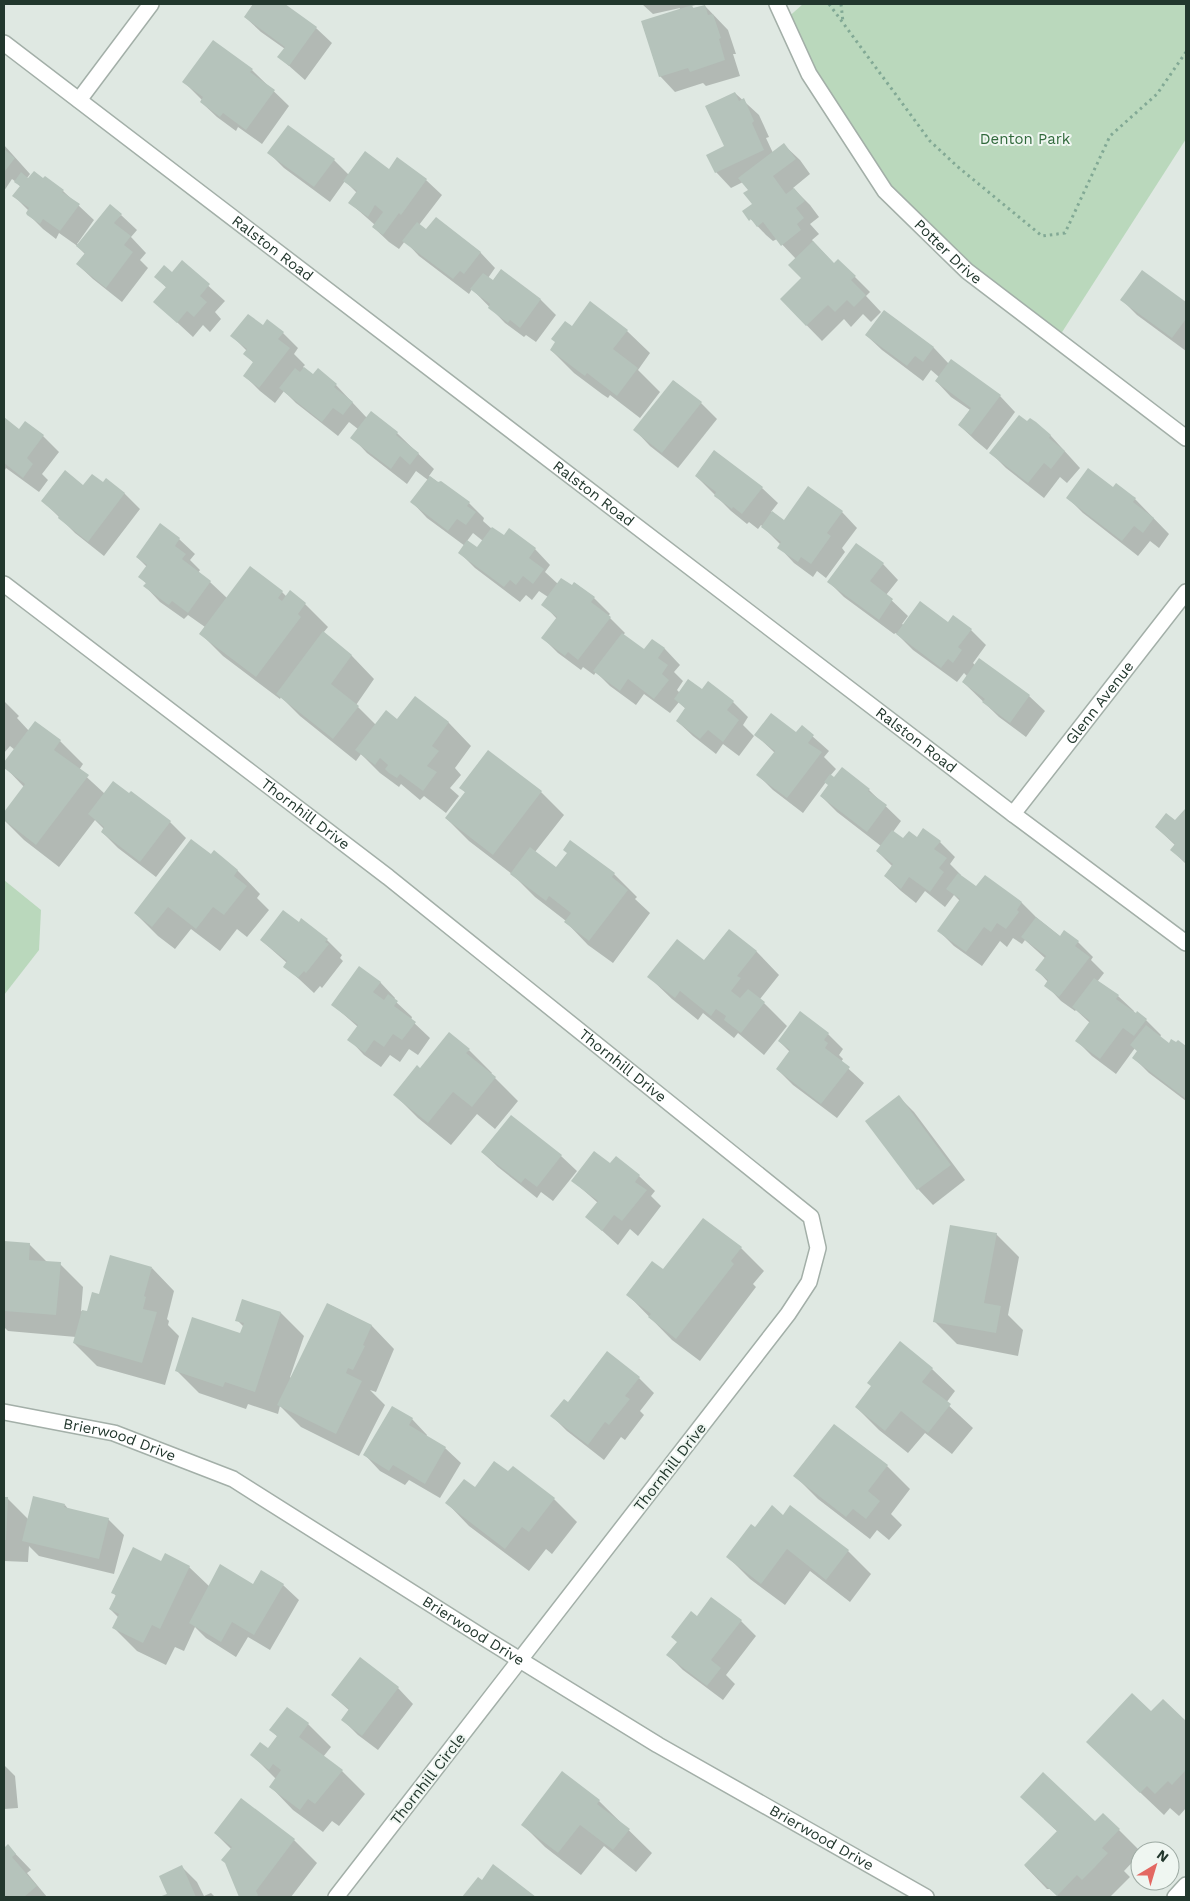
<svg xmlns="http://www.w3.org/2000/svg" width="1190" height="1901" viewBox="0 0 1190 1901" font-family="'Work Sans',sans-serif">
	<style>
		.green { fill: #bad8bc }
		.shadow { fill: #0003; fill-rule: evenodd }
		.building { fill: #b5c3bb }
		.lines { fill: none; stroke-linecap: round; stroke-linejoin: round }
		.street-casing { stroke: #a3afa8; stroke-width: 18 }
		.path { stroke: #82a995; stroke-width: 3; stroke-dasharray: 2.5 4; stroke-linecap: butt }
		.street { stroke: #fff; stroke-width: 15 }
		.labels { text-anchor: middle; stroke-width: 4; stroke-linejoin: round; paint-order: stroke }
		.park-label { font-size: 15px; fill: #30693b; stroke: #eff6f1 }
		.street-label { font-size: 15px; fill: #22372d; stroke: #eff6f1 }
	</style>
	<rect width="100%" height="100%" fill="#dfe8e2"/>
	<g class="green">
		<polygon points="803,4 1186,4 1186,139 1057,340 885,191 785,20"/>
		<polygon points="4,880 41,910 39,950 4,995"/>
	</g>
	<g class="shadow">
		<polygon points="255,4 283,4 316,28 332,43 305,80 279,57 285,49 261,32 245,17"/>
		<polygon points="642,4 700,4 691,6 695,9 705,6 728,30 736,54 733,54 740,76 706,86 703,83 675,92 660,76 680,8 653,14"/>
		<polygon points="252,70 289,106 262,144 238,127 236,131 217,117 201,102 202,100 184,82"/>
		<polygon points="735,93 759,115 769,137 766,138 773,153 784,145 800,160 810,174 793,188 810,205 819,217 810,224 819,234 812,240 834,264 838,260 870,292 866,296 881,312 871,322 863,314 851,327 844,319 822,341 781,299 803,278 796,259 777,239 773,241 766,235 744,212 754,204 749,190 743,182 731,188 716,172 725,147"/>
		<polygon points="4,145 30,174 27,178 63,191 94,220 77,244 79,245 121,215 137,230 131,237 146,253 140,260 148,268 122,302 93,279 77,264 85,254 76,245 59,233 56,239 43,229 27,213 29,211 14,196 21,187 16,182 12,179 4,191"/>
		<polygon points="269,153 334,160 349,175 389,171 426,180 442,195 419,225 426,231 480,252 495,268 488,278 493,281 501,270 541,300 556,315 536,342 526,335 524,337 505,323 472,289 469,294 419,256 405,241 399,249 389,242 373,227 375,225 350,203 357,193 345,181 330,202 284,168"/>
		<polygon points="182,262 225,301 215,312 221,319 210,332 203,325 193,337 155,302 167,288 156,277 172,274"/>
		<polygon points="1142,272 1186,303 1186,351 1137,315 1122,300"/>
		<polygon points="884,311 934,348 949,364 951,361 1000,396 1015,412 987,450 975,440 959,425 970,410 951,397 936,381 939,377 931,370 923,381 882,350 866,335"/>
		<path d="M263 327 283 333 298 348 294 354 305 365 303 367 313 376 318 370 336 385 367 418 397 433 434 469 429 476 469 503 484 518 483 521 492 529 504 537 535 549 550 565 545 572 558 584 572 587 575 583 594 598 610 614 608 616 625 633 623 635 644 651 652 640 665 649 680 665 674 672 683 681 677 690 680 693 702 691 733 702 748 717 743 725 754 736 739 756 723 744 716 754 693 736 677 721 686 709 679 702 670 713 644 694 636 705 610 686 596 672 594 675 583 667 581 670 558 653 543 638 557 619 543 604 548 597 539 591 532 600 526 595 520 602 475 568 460 553 465 546 427 518 412 502 428 480 416 471 407 484 367 453 352 437 358 429 349 422 338 436 296 403 284 391 275 403 260 391 245 376 254 363 244 353 247 351 232 336ZM473 533 483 541 477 549 467 541Z"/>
		<polygon points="572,328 627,331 650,353 638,370 660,392 640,418 610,395 608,398 602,394 574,373 551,350"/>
		<polygon points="674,381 701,403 717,419 678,468 650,446 635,430"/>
		<polygon points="4,419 19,431 25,423 43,436 59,452 42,474 48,480 39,492 6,468 4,472"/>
		<polygon points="1030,420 1051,436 1080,468 1067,483 1060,477 1044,498 1006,468 991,453"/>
		<polygon points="696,476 762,488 778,503 771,512 784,522 842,512 857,528 842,548 845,552 826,578 817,571 813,577 794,563 779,547 781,545 761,525 758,529 749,522 747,524 731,511"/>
		<polygon points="106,480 125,494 140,509 104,556 75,533 43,501 84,487 103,484"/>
		<polygon points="1116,485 1135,499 1169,534 1159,548 1150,541 1138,556 1083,513 1068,498 1113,488"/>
		<polygon points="179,539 195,554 190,560 200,570 198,573 210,582 227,598 282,592 287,597 291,592 305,604 328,627 323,633 352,656 374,679 356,705 376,725 398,721 415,698 449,723 471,746 455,768 461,775 450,788 459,796 446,813 424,796 420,800 401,784 399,787 380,773 361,754 356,761 300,716 281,697 280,699 223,656 200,633 205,627 188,615 184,619 160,602 145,586 147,584 140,577 147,567 137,557"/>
		<polygon points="883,564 898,580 886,595 908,616 902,624 904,625 948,623 971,630 986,645 973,663 975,665 979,660 1029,696 1045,711 1026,737 999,717 963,682 967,676 964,673 957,682 913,650 896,633 894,634 844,597 829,582"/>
		<polygon points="4,701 19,716 17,718 29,731 60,741 83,764 79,770 105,794 130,795 131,792 170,822 186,838 156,877 118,848 102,832 104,829 95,820 59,867 24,840 4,820 4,814 24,787 4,766 15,750 10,746 4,753"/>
		<polygon points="802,727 829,751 824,757 836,769 830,776 869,790 901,821 893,832 903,840 918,838 940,842 955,857 950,864 961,875 960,876 976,888 985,876 1022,903 1037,918 1061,937 1078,942 1093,957 1091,960 1104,973 1097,982 1118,996 1134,1011 1133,1013 1146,1020 1161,1035 1160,1037 1169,1045 1176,1044 1178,1041 1186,1048 1186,1101 1149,1073 1134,1058 1138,1052 1135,1048 1116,1074 1092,1056 1077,1041 1090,1023 1076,1010 1075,1011 1061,1001 1046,985 1048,982 1037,970 1046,959 1025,940 1022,944 1013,938 1007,947 1000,941 982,966 954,946 939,931 960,901 954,895 945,907 925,891 916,903 901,891 885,876 892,866 877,851 881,846 837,812 821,796 830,786 826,782 803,813 773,790 758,775 775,753 756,735 797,734"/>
		<polygon points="461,788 541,792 564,815 535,852 556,869 614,874 637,897 635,899 650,913 613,963 588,945 566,922 566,921 535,897 512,874 469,841 446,818 466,793"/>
		<polygon points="1185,810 1186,812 1186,864 1172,850 1176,846 1156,827 1175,822"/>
		<polygon points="214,852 238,871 260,894 257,898 269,910 247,937 237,929 220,951 191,929 175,949 158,936 135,913"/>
		<polygon points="299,924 327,940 342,955 340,958 343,961 322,988 320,986 314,993 285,966 287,963 261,940"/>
		<polygon points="729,930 757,952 779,975 760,999 787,1026 764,1055 738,1033 734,1038 703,1013 698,1020 672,999 649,977 704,962"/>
		<polygon points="380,982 395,998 394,1000 412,1017 411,1020 430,1038 418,1055 409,1049 400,1062 390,1055 381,1067 364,1055 349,1039 358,1027 333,1005"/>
		<polygon points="828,1034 843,1049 839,1055 843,1059 841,1062 864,1083 837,1118 793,1085 777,1069 790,1052 779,1041"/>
		<polygon points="469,1050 492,1073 491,1074 518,1101 495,1129 477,1114 451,1145 418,1118 395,1095 421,1070"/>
		<polygon points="899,1097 914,1112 965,1180 933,1205 918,1189 867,1121"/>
		<polygon points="511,1117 561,1156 577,1171 553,1201 541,1192 537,1198 498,1167 482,1152"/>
		<polygon points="610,1165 639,1176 655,1191 651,1196 661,1206 638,1236 630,1229 618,1245 587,1217 598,1203 573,1181"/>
		<polygon points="996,1234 1019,1257 1008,1315 1023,1330 1018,1356 957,1344 934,1321"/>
		<polygon points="4,1242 29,1244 48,1263 60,1264 83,1287 81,1311 88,1313 152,1268 174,1291 167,1319 169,1321 168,1325 179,1336 165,1385 97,1366 74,1343 76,1337 8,1331 4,1327"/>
		<polygon points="741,1248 764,1271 753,1284 756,1287 700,1361 672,1340 628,1295 663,1271"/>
		<polygon points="328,1304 372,1326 394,1349 376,1392 370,1390 385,1405 359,1456 301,1427 280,1406 278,1414 248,1404 246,1409 199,1393 176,1370 241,1334 244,1327 237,1320 281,1313 304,1336 290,1377 291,1378"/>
		<polygon points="932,1369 955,1391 946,1403 973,1428 952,1454 925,1433 908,1453 879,1430 856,1407"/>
		<polygon points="639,1378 654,1393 640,1411 644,1415 625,1440 621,1437 604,1460 567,1431 552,1416 569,1404"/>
		<polygon points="412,1419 427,1435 426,1437 445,1448 461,1463 440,1498 409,1480 405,1485 380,1471 365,1455"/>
		<polygon points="887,1466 910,1489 891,1514 902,1525 889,1540 877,1530 870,1539 818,1499 795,1476"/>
		<polygon points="508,1473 554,1499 577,1522 552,1554 546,1549 529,1571 469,1526 447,1503"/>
		<polygon points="4,1498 7,1498 29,1520 65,1505 69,1510 108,1519 124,1535 114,1574 39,1556 29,1546 28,1562 4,1561"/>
		<polygon points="790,1507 848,1551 871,1574 850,1602 810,1571 785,1605 750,1579 728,1557 756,1529 784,1516"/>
		<polygon points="162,1563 189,1567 210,1587 283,1585 299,1600 270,1650 248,1637 236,1657 206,1638 195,1627 184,1651 175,1647 166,1665 137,1651 114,1628 119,1618 110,1609 116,1596 113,1592"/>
		<polygon points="697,1617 741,1621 756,1636 726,1675 735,1684 723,1700 683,1670 668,1655"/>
		<polygon points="360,1659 398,1688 413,1704 378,1750 358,1735 343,1720 350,1711 332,1695"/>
		<polygon points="1163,1701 1186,1722 1186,1808 1179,1816 1170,1808 1164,1815 1087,1742 1151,1713"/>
		<polygon points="287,1709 308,1724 331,1747 323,1757 342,1771 365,1794 339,1826 332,1821 323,1832 293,1810 271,1787 276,1779 252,1755 268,1750 278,1737 271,1730"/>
		<polygon points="4,1765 15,1776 18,1808 4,1809"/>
		<polygon points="599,1801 652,1853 636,1872 604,1846 581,1875 545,1847 523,1825"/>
		<polygon points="1044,1819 1095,1823 1119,1830 1140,1851 1140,1854 1124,1871 1130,1877 1110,1897 1059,1897 1050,1889 1047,1889 1025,1866 1058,1832"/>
		<polygon points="215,1833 294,1840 317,1863 291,1897 240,1897 227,1864 231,1849"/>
		<polygon points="8,1846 31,1870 27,1873 47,1897 4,1897 4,1849"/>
		<polygon points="494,1866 535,1897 464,1897 478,1879 482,1882"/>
		<polygon points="182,1867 197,1882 204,1896 211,1893 215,1897 162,1897 168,1894"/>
	</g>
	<g class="building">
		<polygon points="253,4 285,4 317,27 289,66 277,57 285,47 244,17"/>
		<polygon points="692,5 693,8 705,5 708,15 713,14 721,38 719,39 725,60 690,72 688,68 659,77 641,21"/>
		<polygon points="213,40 253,69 250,72 275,90 246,130 223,113 220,117 200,102 203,97 182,82"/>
		<polygon points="735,92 739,101 744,98 754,121 752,123 764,150 715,173 706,155 724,146 705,106"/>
		<polygon points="288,125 335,159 314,187 267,153"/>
		<polygon points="784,143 796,159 773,176 786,194 794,188 805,201 796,208 804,218 797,224 801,230 781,246 763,222 757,227 751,219 749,221 742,211 752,204 743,193 748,190 738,178"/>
		<polygon points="4,149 15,158 5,171 4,170"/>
		<polygon points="365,151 389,169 397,157 427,179 401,215 399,213 383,235 372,227 383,212 375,205 368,217 348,203 357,191 343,181"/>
		<polygon points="34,171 43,178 45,176 64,190 62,192 80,204 60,231 43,219 40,224 27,215 26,213 29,208 12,196 20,186 14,182 21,172 28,178"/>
		<polygon points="110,204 122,214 114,223 131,236 124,245 133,252 106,288 76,264 85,253 76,246"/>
		<polygon points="436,217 481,252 464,274 460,271 453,279 402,241 417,222 426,229"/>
		<polygon points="813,241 834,263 838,259 856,276 851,280 866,295 854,307 847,300 835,312 828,305 806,326 780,299 801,278 788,265"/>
		<polygon points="182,260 210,284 200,296 207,302 194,317 187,311 177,323 153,302 166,287 154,277 164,265 172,272"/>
		<polygon points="501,269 541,299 520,328 510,320 508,323 488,308 490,304 470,289 483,273 493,280"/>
		<polygon points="1142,270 1186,302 1186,319 1172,338 1120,300"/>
		<polygon points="590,301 628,330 613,349 638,368 617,396 587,373 585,376 578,371 550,350 555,342 551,339 565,321 572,326"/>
		<polygon points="884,310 934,347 923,362 915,356 907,366 865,335"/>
		<polygon points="248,314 263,325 267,319 284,332 278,339 290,348 259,388 243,376 253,362 243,354 247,349 230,336"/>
		<polygon points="951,359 1001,395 971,435 958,425 971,408 935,381"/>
		<polygon points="304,367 313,374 318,368 337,384 334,387 353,402 343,415 333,408 322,422 279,388 295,368 300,372"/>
		<polygon points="673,380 702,402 662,453 633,430"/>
		<polygon points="371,411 398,432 396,435 419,453 410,465 400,456 391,469 350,438"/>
		<polygon points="1019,415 1027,421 1030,418 1036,422 1051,435 1049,438 1065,451 1051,469 1044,463 1028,483 989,453"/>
		<polygon points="4,417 19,429 25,421 44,435 27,458 33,464 23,478 4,463"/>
		<polygon points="714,450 763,487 742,514 733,507 732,509 714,496 716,492 695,476"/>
		<polygon points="1088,468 1113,487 1116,483 1133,496 1136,498 1133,502 1154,518 1143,533 1134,526 1122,541 1066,498"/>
		<polygon points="65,470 83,485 92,474 103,482 106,478 125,493 88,542 58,518 59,516 41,501"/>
		<polygon points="430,476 438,482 441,481 470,502 467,506 476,512 466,525 457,519 448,531 410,502"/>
		<polygon points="808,486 843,511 827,533 831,536 811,564 801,557 798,562 777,548 781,542 761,527 772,511 784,520"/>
		<polygon points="160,523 180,538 175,546 186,554 182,559 211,581 188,613 172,601 169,605 167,604 143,586 146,583 138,577 147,565 136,557"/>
		<polygon points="492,527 504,535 509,528 536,548 529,558 544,569 533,584 523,576 516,585 510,580 504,587 458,553 467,540 477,547"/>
		<polygon points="856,543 884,563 870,581 893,599 879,620 827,582"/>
		<polygon points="250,566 283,591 278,598 282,601 290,590 306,603 298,614 301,617 256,677 199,634"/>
		<polygon points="561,578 572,585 574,582 595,597 591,602 611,617 578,660 568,652 565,656 541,638 557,617 541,605"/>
		<polygon points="920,601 948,622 953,615 972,629 958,647 962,650 953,663 948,659 941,668 896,634"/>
		<polygon points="323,631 352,655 331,684 359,706 333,739 276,694"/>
		<polygon points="622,633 644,649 652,639 665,648 658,658 668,665 662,674 669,680 654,699 628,679 620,691 593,671"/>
		<polygon points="979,658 1030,695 1010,723 982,702 985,699 962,682"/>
		<polygon points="688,679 702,689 708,681 734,701 727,710 739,720 723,742 708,730 700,739 676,721 685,708 674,699"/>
		<polygon points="415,696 449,722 432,746 439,751 427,766 437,772 423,791 400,774 397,778 389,773 385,769 388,765 380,758 375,765 355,750 386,710 397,719"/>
		<polygon points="771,713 796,732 802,725 814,735 808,743 822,752 787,798 756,775 775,751 754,735"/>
		<polygon points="35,721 61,740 54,750 89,775 36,845 4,820 4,812 25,784 4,768 4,762"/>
		<polygon points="488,750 542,791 493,855 445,818 465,792 459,788"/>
		<polygon points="842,767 870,789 868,791 887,805 867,832 820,796 828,785 824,782 830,774 834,777"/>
		<polygon points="113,781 129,793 131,791 171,821 140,862 101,832 104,827 88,814"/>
		<polygon points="1185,809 1186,810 1186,863 1170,850 1175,844 1155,827 1166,813 1175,820"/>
		<polygon points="923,828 941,841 934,849 947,858 939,868 944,872 930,892 909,877 901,889 884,876 893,864 876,851 892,830 903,838 909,831 917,837"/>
		<polygon points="191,839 211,854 214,850 238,870 234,876 247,886 224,915 213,907 196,929 168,907 152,927 134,913"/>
		<polygon points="570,840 615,873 612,877 628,890 589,941 564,922 571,913 549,896 546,901 510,874 530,847 556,867 567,853 563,850"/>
		<polygon points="958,873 976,886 985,875 1022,902 1017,910 1019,912 1006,929 997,923 991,932 984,927 966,952 937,931 960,899 946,889"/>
		<polygon points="283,910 299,922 301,918 328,939 325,942 329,944 306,973 304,971 298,978 283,967 287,961 260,940"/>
		<polygon points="1036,917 1060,936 1064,930 1079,941 1075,946 1090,957 1059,997 1044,986 1048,980 1035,970 1046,956 1021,937"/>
		<polygon points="729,929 757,951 737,976 741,978 731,991 740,998 748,989 765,1002 741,1033 724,1020 726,1016 716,1009 711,1016 680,991 675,998 647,977 677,939 704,960"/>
		<polygon points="359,966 381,982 373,992 384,1000 388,994 398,1001 394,1006 416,1022 402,1040 393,1034 384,1047 374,1040 365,1053 347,1040 358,1025 331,1005"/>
		<polygon points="1094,978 1119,995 1116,999 1136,1013 1137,1011 1147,1019 1134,1036 1123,1028 1100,1059 1075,1041 1090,1021 1072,1007"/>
		<polygon points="800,1011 829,1033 824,1040 828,1043 825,1048 850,1067 821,1104 776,1069 790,1050 778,1041"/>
		<polygon points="1146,1025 1169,1043 1171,1039 1176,1042 1178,1040 1186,1046 1186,1099 1132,1058 1137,1051 1130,1045"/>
		<polygon points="449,1032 470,1049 466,1053 496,1077 472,1107 453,1092 428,1123 393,1095 417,1065 420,1068"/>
		<polygon points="899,1095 951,1165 917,1190 865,1121"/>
		<polygon points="511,1115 562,1155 537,1187 525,1178 521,1183 481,1152"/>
		<polygon points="594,1151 610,1163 616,1156 640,1175 635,1182 647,1190 622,1221 614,1215 602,1231 585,1217 598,1201 571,1181"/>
		<polygon points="703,1218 742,1247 731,1261 734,1264 676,1339 648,1317 651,1314 626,1295 652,1261 663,1269"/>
		<polygon points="950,1225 997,1233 984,1303 1001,1306 996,1333 933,1322"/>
		<polygon points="4,1241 30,1243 29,1260 61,1262 56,1315 4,1311"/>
		<polygon points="110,1255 152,1267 144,1296 146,1297 143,1309 157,1312 142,1363 73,1343 82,1310 87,1311 92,1292 99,1294"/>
		<polygon points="242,1299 281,1312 255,1392 225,1382 223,1387 175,1371 192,1317 240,1333 244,1323 235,1321"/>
		<polygon points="327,1303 372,1325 363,1345 365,1346 353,1370 348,1368 346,1373 362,1381 336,1434 277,1405"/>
		<polygon points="900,1341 933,1368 922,1382 951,1404 928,1433 901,1411 885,1431 855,1407 871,1386 867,1383"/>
		<polygon points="607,1351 640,1377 625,1396 630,1399 609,1425 605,1422 588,1445 550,1416 564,1399 568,1402"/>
		<polygon points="392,1406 413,1418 409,1425 446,1447 425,1484 393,1465 389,1471 363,1455"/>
		<polygon points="834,1424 888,1465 868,1491 880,1501 866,1519 853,1509 846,1517 793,1476"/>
		<polygon points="494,1461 508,1471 513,1466 555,1498 529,1532 522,1527 505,1549 445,1503 464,1479 475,1487"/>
		<polygon points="33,1496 65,1504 64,1507 109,1518 99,1559 22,1541"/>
		<polygon points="4,1497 8,1497 8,1499 6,1540 4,1540"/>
		<polygon points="772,1505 783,1515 790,1505 849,1550 826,1580 787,1549 761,1584 726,1557 751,1524 755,1527"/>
		<polygon points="133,1547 161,1561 165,1553 190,1566 160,1629 152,1625 143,1643 112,1628 119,1614 109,1609 116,1595 111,1593"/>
		<polygon points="220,1564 253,1584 261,1570 284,1584 254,1635 232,1622 221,1642 189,1623"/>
		<polygon points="711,1597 742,1620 711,1660 721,1668 707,1686 666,1655 677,1642 671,1637 691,1611 697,1616"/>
		<polygon points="360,1657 399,1687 362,1736 341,1720 349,1709 331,1695"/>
		<polygon points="1132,1693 1151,1711 1163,1699 1186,1721 1186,1770 1172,1785 1168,1781 1155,1794 1147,1786 1140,1793 1086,1742"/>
		<polygon points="287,1707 309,1723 299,1737 343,1770 315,1804 308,1799 300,1810 269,1787 281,1770 273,1764 269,1770 250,1755 260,1742 268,1748 277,1736 269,1730"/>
		<polygon points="562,1771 600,1800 597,1804 630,1829 613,1850 580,1825 558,1853 521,1825"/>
		<polygon points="1043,1772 1095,1821 1103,1813 1120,1829 1102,1848 1108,1853 1095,1867 1082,1880 1077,1875 1057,1896 1024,1865 1057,1831 1020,1797"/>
		<polygon points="241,1798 295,1839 256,1891 258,1895 256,1897 239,1897 225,1863 221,1860 232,1847 214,1833"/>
		<polygon points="8,1844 16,1854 12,1857 37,1886 24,1897 4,1897 4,1848"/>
		<polygon points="493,1864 514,1880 536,1897 462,1897 478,1877 482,1880"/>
		<polygon points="182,1865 196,1897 159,1897 167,1894 159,1876"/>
	</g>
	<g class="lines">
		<g class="street-casing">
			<g id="street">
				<path id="s1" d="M777 4 809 74 885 191 967 271 1186 438"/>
				<path id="s2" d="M4 43 1013 814 1186 943"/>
				<polyline points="79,100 151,4"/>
				<path id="s3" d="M4 584 388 877 811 1217 818 1248 809 1282 788 1314 336 1897"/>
				<path id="s4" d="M1013 814 1186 592"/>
				<path id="s5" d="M4 1412 114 1433 233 1479 481 1636 658 1745 926 1897"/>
				<polyline points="1175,1897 1186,1885"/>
			</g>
		</g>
		<g class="path">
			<polyline points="829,4 930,141 958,167 1042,236 1065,233 1110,136 1157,94 1186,52"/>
			<polyline points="841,4 843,22"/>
		</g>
		<use href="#street" class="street"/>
	</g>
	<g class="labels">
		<g class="park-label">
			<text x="1025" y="144">Denton Park</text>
		</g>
		<g class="street-label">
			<text dy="5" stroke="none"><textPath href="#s2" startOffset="338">Ralston Road</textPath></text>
			<text dy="5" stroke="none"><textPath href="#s1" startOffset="304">Potter Drive</textPath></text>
			<text dy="5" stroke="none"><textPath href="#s2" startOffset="742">Ralston Road</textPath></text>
			<text dy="5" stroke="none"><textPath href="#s4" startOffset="141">Glenn Avenue</textPath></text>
			<text dy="5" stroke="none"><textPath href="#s2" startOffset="1148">Ralston Road</textPath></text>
			<text dy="5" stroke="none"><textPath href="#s3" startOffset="379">Thornhill Drive</textPath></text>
			<text dy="5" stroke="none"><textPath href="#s3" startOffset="784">Thornhill Drive</textPath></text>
			<text dy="5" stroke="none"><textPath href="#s5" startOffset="119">Brierwood Drive</textPath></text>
			<text transform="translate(670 1467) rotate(-52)" y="5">Thornhill Drive</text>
			<text dy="5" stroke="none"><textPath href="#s5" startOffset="524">Brierwood Drive</textPath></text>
			<text transform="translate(428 1779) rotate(-52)" y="5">Thornhill Circle</text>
			<text dy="5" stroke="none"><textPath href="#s5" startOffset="929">Brierwood Drive</textPath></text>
		</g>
	</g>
	<rect width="1190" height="1901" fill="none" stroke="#22372d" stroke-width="10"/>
	<g transform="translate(1155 1866) rotate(38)"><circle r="24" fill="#eff6f1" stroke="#9daaa3"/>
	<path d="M0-4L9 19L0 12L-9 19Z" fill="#e36862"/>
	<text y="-8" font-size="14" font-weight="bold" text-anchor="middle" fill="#22372d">N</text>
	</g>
</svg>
